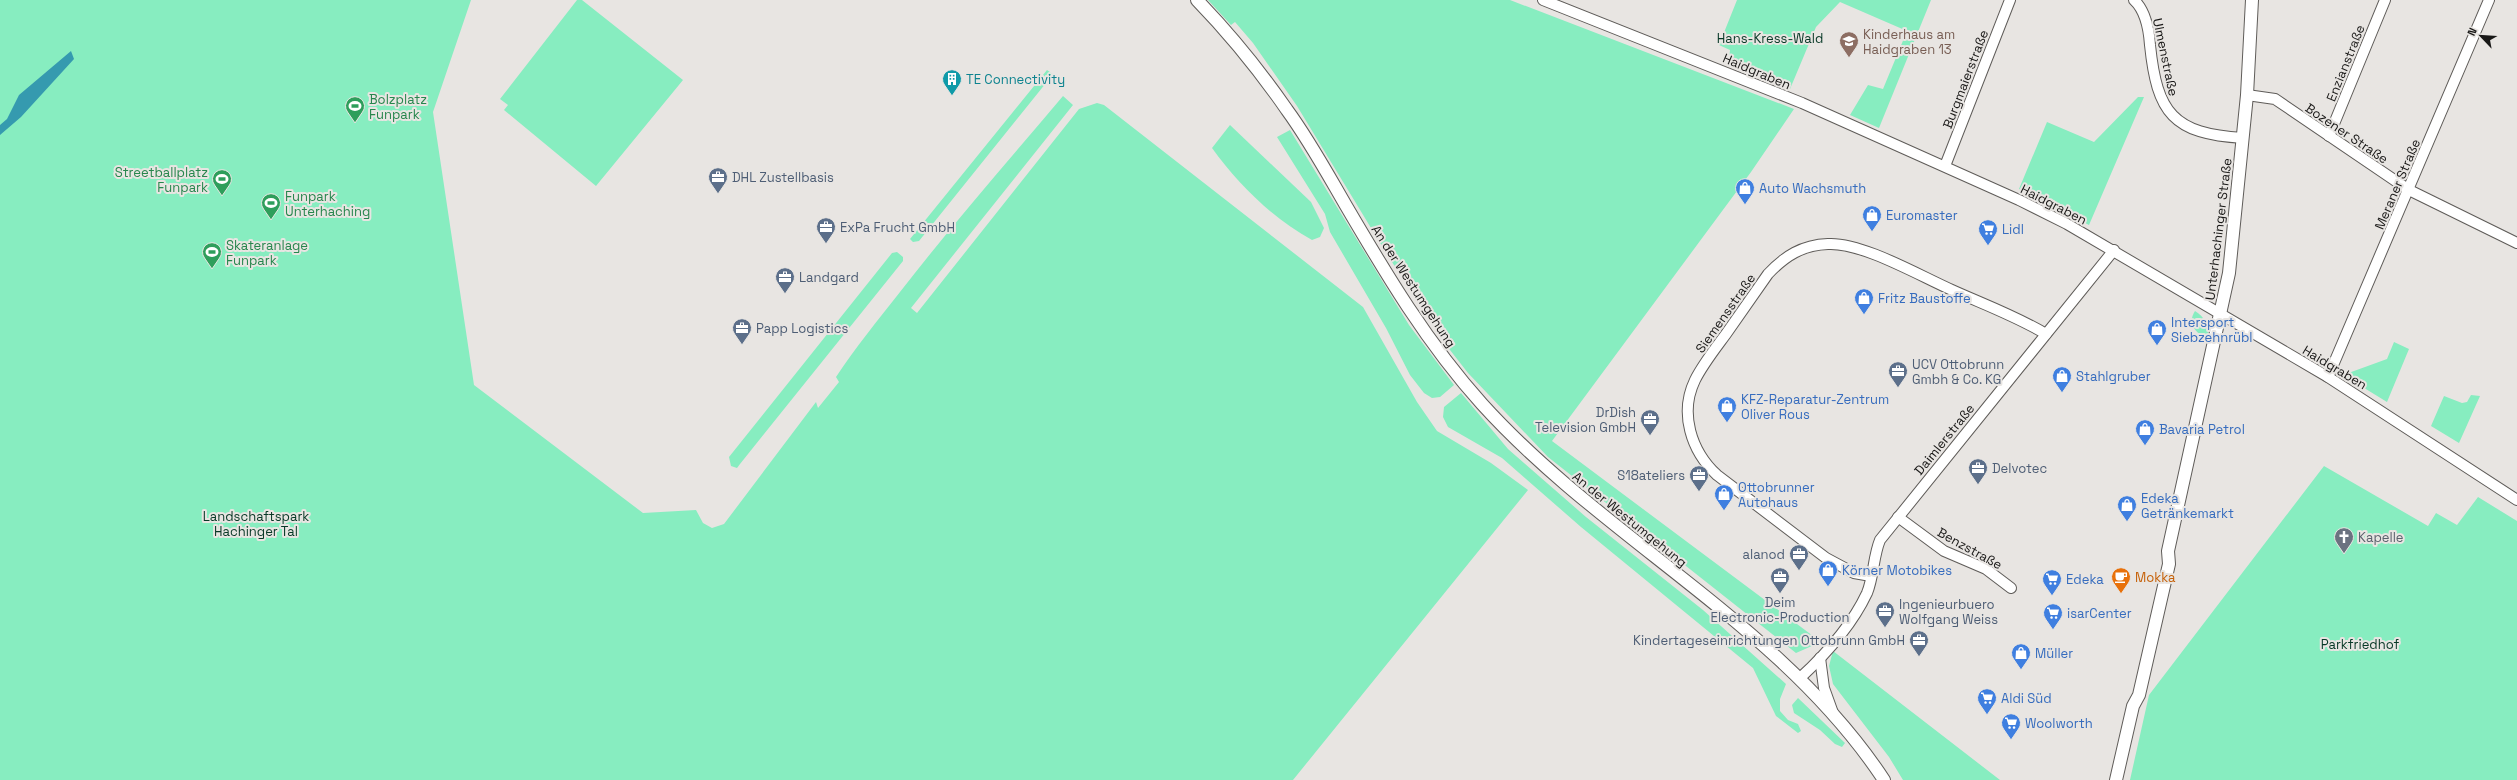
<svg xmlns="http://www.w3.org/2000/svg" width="2517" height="780" viewBox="0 0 2517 780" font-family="'Space Grotesk',sans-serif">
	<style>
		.green { fill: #87edc0 }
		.water { fill: #359aaf }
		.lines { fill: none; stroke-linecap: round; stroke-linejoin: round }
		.minor-casing { stroke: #5f5c59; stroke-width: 12 }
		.major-casing { stroke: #5f5c59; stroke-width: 14 }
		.minor { stroke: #fff; stroke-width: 10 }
		.major { stroke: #fff; stroke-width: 12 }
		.labels { text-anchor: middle; stroke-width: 4; stroke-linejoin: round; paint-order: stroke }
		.education-label { font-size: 13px; fill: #785e54; stroke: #e8e5e2; text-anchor: start }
		.park-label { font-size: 13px; fill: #073826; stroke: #e8e5e2 }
		.street-label { font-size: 13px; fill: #191817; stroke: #e8e5e2 }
		.culture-label { font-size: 13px; fill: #0d838f; stroke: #e8e5e2; text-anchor: start }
		.leisure-label { font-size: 13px; fill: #27864d; stroke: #e8e5e2; text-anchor: start }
		.service-label { font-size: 13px; fill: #4e5e75; stroke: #e8e5e2; text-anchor: start }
		.shop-label { font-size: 13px; fill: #366cbe; stroke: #e8e5e2; text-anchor: start }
		.worship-label { font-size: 13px; fill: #5b616d; stroke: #e8e5e2; text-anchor: start }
		.food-label { font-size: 13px; fill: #c56008; stroke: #e8e5e2; text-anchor: start }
	</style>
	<rect width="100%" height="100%" fill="#e8e5e2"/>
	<g class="green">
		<path d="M0 0H471L433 112 474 385 643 513 696 510 703 523 712 528 724 524 816 402 818 408 839 382 836 377C855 348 878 320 900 292 952 225 1008 161 1063 96L1073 105 911 308 917 313 1079 109 1097 103 1104 105 1363 307 1417 402 1437 431 1491 463 1528 490 1293 780H0Z"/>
		<polygon points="577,0 582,0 683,80 596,186 504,110 508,105 500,99"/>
		<polygon points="1208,0 1510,0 1794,109 1751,172 1552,441 1821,642 1796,653 1548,457 1468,373 1450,350 1388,256 1297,106 1253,43 1235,22 1231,25"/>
		<polygon points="1737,0 1931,0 1879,128 1850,115 1868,85 1883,89 1907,31 1840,2 1816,27 1790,89 1729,61 1730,50 1719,45"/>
		<polygon points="1047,70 1057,77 1046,83 919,241 913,242 910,239"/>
		<polygon points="2138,97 2144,97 2089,225 2019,189 2047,122 2094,142"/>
		<path d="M1230 125 1311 202 1324 228 1320 237 1312 240C1272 218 1238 184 1212 148Z"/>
		<polygon points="1290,130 1409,325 1454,385 1440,397 1432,398 1424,393 1410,375 1386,328 1330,232 1325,214 1277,137"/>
		<polygon points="897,252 903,257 903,261 740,464 737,468 731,466 729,457 892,253"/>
		<path d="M2195 311C2204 316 2210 327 2208 338 2195 334 2187 323 2195 311Z"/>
		<polygon points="2394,342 2409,349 2387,402 2343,375 2387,359"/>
		<polygon points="1461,393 1508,449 1586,517 1703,610 1786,684 1780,699 1780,711 1788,720 1798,724 1801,731 1798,733 1776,716 1753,668 1581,527 1502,458 1448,427 1443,417 1444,407"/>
		<polygon points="2471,395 2480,396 2459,443 2431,426 2444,396 2462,403 2467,402"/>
		<polygon points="2324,466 2428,526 2436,513 2457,525 2478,497 2517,521 2517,780 2130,780 2149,695"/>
		<polygon points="1833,651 2000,780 1903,780 1889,757 1833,684 1829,666"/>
		<polygon points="1798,698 1845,743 1842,747 1835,744 1820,730 1794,713 1792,705"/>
	</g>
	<polygon class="water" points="71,51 74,59 21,117 0,135 0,125 7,119 19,95"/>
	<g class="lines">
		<g class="minor-casing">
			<g id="minor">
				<polyline points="1543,0 1802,103 2019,200 2067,224 2328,377 2517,500"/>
				<path d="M2134 0C2146 11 2149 30 2150 45 2157 113 2173 134 2243 138"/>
				<polyline points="2247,95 2275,99 2409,190 2517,243"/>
				<polyline points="2329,136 2385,0"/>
				<polyline points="1945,166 2010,0"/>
				<polyline points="2328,377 2489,0"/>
				<polyline points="1898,517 1944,551 1986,569 2011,588"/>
				<path d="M1871 576 1854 573 1826 558 1717 475C1691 451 1679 413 1695 380 1703 364 1715 349 1726 334 1740 314 1754 294 1768 274 1785 256 1802 245 1828 244 1862 242 1920 276 1952 290 1983 304 2016 316 2046 334"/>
				<polyline points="1820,658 1824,688 1833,713"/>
				<path d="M1800 678C1825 655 1852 625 1867 593 1874 576 1873 557 1880 540L2114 250"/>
			</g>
		</g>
		<g class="major-casing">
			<g id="major">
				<path d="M1197 0C1230 34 1260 71 1287 110 1309 140 1327 173 1345 204 1386 274 1427 343 1482 404 1605 540 1782 625 1884 780"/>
				<polyline points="2116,780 2133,706 2139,695 2169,564 2168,551 2229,273 2247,95 2252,0"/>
			</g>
		</g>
		<use href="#minor" class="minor"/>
		<use href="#major" class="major"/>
	</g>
	<defs>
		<g id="school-pin" transform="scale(1)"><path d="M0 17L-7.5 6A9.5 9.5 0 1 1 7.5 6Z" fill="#8d6e63" stroke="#e8e5e2"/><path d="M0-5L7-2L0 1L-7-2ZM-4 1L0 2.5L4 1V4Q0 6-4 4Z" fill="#fff"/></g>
		<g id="building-pin" transform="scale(1)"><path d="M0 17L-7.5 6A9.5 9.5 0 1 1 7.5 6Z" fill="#0f9aa8" stroke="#e8e5e2"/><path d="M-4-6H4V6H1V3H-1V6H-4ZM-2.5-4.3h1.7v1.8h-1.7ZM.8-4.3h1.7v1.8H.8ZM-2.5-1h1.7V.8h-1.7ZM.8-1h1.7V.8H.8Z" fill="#fff"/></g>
		<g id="stadium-pin" transform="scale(1)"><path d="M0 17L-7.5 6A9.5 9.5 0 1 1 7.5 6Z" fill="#2e9e5b" stroke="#e8e5e2"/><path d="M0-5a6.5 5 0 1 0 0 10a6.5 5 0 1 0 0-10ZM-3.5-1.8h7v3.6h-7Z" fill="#fff"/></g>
		<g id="office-pin" transform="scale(1)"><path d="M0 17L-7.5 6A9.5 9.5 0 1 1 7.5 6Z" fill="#5c6f8a" stroke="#e8e5e2"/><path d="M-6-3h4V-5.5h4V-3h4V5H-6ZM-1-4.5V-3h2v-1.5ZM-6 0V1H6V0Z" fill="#fff"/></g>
		<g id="shop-pin" transform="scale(1)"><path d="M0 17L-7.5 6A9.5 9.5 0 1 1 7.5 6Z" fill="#3f7fe0" stroke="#e8e5e2"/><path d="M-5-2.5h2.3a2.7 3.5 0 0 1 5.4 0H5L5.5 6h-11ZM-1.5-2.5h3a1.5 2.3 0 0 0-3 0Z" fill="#fff"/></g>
		<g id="supermarket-pin" transform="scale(1)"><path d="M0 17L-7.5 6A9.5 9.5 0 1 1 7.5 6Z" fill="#3f7fe0" stroke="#e8e5e2"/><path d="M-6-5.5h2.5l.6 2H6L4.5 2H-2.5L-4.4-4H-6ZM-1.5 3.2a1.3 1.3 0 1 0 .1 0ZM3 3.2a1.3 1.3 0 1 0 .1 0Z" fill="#fff"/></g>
		<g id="church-pin" transform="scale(1)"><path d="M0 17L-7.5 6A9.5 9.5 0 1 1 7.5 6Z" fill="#6b7280" stroke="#e8e5e2"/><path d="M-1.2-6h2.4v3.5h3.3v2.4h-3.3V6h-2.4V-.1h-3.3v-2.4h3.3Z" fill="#fff"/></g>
		<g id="cafe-pin" transform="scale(1)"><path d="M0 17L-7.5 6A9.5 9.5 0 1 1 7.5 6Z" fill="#e8710a" stroke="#e8e5e2"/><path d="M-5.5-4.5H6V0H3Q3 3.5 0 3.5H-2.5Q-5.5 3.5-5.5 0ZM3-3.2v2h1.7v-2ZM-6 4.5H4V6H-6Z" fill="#fff"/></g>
	</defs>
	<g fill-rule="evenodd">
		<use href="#school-pin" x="1849" y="41"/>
		<use href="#building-pin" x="952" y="79"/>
		<use href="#stadium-pin" x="355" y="106"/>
		<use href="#office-pin" x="718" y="177"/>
		<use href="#stadium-pin" x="222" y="179"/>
		<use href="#shop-pin" x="1745" y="188"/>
		<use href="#stadium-pin" x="271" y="203"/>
		<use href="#shop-pin" x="1872" y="215"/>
		<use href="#office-pin" x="826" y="227"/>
		<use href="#supermarket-pin" x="1988" y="229"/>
		<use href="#stadium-pin" x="212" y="252"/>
		<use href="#office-pin" x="785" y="277"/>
		<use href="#shop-pin" x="1864" y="298"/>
		<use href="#office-pin" x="742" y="328"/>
		<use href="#shop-pin" x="2157" y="329"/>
		<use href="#office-pin" x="1898" y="371"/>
		<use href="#shop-pin" x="2062" y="376"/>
		<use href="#shop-pin" x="1727" y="406"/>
		<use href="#office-pin" x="1650" y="419"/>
		<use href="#shop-pin" x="2145" y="429"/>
		<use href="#office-pin" x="1978" y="468"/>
		<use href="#office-pin" x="1699" y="475"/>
		<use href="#shop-pin" x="1724" y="494"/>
		<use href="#shop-pin" x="2127" y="505"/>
		<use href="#church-pin" x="2344" y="537"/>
		<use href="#office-pin" x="1799" y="554"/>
		<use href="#shop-pin" x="1828" y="570"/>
		<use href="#office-pin" x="1780" y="577"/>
		<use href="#cafe-pin" x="2121" y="577"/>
		<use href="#supermarket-pin" x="2052" y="579"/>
		<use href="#office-pin" x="1885" y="611"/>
		<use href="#supermarket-pin" x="2053" y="613"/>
		<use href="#office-pin" x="1919" y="640"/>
		<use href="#shop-pin" x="2021" y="653"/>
		<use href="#supermarket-pin" x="1987" y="698"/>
		<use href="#supermarket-pin" x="2011" y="723"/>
	</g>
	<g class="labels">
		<g class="education-label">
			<text x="1863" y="39">Kinderhaus am<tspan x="1863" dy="15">Haidgraben 13</tspan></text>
		</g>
		<g class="park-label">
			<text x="1770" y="43">Hans-Kress-Wald</text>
			<text x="256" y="521">Landschaftspark<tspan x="256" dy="15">Hachinger Tal</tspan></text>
			<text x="2360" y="649">Parkfriedhof</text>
		</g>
		<g class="street-label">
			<text transform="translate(2166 57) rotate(78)" y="5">Ulmenstraße</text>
			<text transform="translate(2345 63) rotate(-68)" y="5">Enzianstraße</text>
			<text transform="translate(1757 71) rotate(23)" y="5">Haidgraben</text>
			<text transform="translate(1965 79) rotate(-69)" y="5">Burgmaierstraße</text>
			<text transform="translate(2347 133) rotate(34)" y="5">Bozener Straße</text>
			<text transform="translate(2397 184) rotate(-67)" y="5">Meraner Straße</text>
			<text transform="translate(2054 204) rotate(27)" y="5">Haidgraben</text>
			<text transform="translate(2218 229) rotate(-83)" y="5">Unterhachinger Straße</text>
			<text transform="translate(1414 286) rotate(57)" y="5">An der Westumgehung</text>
			<text transform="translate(1725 313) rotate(-55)" y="5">Siemensstraße</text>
			<text transform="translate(2335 367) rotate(31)" y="5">Haidgraben</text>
			<text transform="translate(1944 439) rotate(-51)" y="5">Daimlerstraße</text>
			<text transform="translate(1630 519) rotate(39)" y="5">An der Westumgehung</text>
			<text transform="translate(1970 548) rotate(29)" y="5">Benzstraße</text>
		</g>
		<g class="culture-label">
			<text x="966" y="84">TE Connectivity</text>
		</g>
		<g class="leisure-label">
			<text x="369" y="104">Bolzplatz<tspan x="369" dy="15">Funpark</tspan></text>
			<text x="208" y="177" text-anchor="end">Streetballplatz<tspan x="208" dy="15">Funpark</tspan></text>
			<text x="285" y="201">Funpark<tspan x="285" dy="15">Unterhaching</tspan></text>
			<text x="226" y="250">Skateranlage<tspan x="226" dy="15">Funpark</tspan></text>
		</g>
		<g class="service-label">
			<text x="732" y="182">DHL Zustellbasis</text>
			<text x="840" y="232">ExPa Frucht GmbH</text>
			<text x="799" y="282">Landgard</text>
			<text x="756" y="333">Papp Logistics</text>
			<text x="1912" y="369">UCV Ottobrunn<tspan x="1912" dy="15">Gmbh &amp; Co. KG</tspan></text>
			<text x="1636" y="417" text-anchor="end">DrDish<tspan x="1636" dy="15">Television GmbH</tspan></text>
			<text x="1992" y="473">Delvotec</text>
			<text x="1685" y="480" text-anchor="end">S18ateliers</text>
			<text x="1785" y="559" text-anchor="end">alanod</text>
			<text x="1780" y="607" text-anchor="middle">Deim<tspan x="1780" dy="15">Electronic-Production</tspan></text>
			<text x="1899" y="609">Ingenieurbuero<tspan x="1899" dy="15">Wolfgang Weiss</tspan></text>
			<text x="1905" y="645" text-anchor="end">Kindertageseinrichtungen Ottobrunn GmbH</text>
		</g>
		<g class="shop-label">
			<text x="1759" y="193">Auto Wachsmuth</text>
			<text x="1886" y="220">Euromaster</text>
			<text x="2002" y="234">Lidl</text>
			<text x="1878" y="303">Fritz Baustoffe</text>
			<text x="2171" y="327">Intersport<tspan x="2171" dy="15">Siebzehnrübl</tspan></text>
			<text x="2076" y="381">Stahlgruber</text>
			<text x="1741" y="404">KFZ-Reparatur-Zentrum<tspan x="1741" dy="15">Oliver Rous</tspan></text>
			<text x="2159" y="434">Bavaria Petrol</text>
			<text x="1738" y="492">Ottobrunner<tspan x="1738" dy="15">Autohaus</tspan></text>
			<text x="2141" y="503">Edeka<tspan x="2141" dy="15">Getränkemarkt</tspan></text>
			<text x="1842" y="575">Körner Motobikes</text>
			<text x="2066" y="584">Edeka</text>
			<text x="2067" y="618">isarCenter</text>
			<text x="2035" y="658">Müller</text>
			<text x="2001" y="703">Aldi Süd</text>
			<text x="2025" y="728">Woolworth</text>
		</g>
		<g class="worship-label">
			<text x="2358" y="542">Kapelle</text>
		</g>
		<g class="food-label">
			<text x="2135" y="582">Mokka</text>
		</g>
	</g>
	<g transform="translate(2481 36) rotate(295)" stroke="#e8e5e2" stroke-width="3" paint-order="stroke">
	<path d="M0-3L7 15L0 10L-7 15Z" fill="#191817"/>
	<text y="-6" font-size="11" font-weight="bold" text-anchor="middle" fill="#191817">N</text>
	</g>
</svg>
